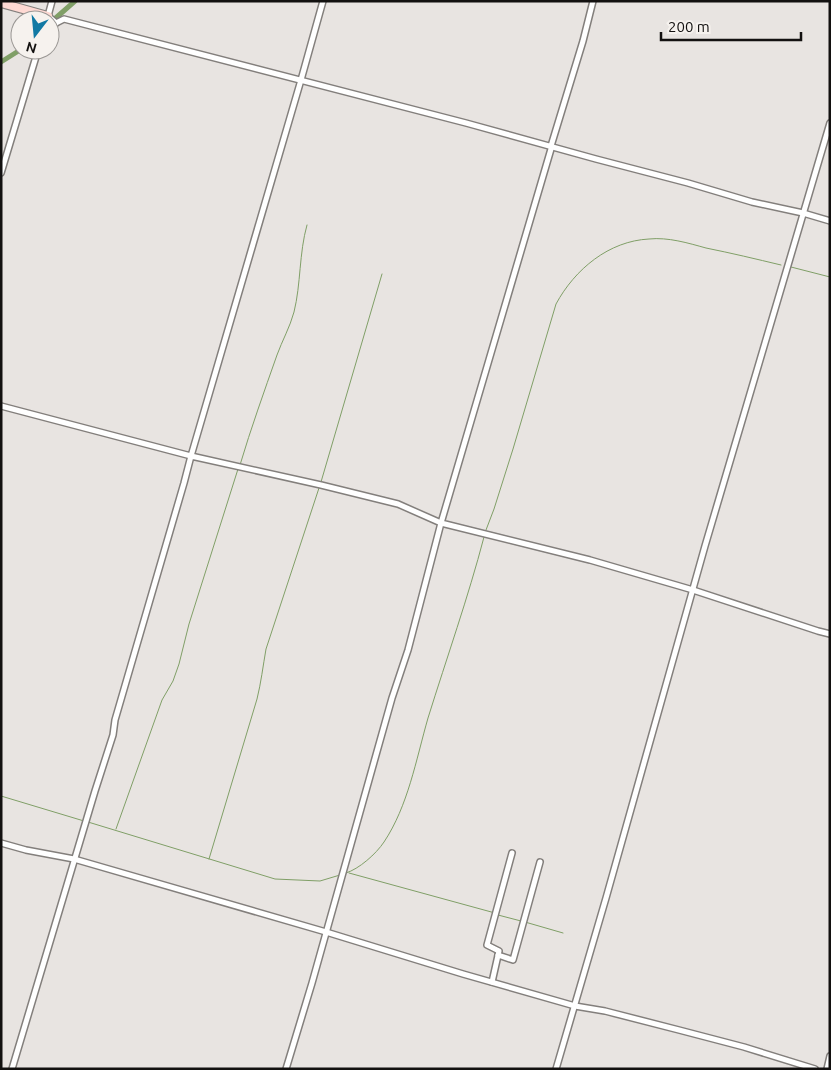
<svg xmlns="http://www.w3.org/2000/svg" width="831" height="1070" viewBox="0 0 831 1070" font-family="Ubuntu,sans-serif">
	<style>
		.lines { fill: none; stroke-linecap: round; stroke-linejoin: round }
		.stream { stroke: #809f67; stroke-width: 1 }
		.canal { stroke: #809f67; stroke-width: 5 }
		.street-casing { stroke: #837f7c; stroke-width: 8 }
		.secondary-casing { stroke: #837f7c; stroke-width: 10 }
		.street { stroke: #fff; stroke-width: 5 }
		.secondary { stroke: #fed9d3; stroke-width: 8 }
	</style>
	<rect width="100%" height="100%" fill="#e8e4e1"/>
	<g class="lines">
		<g class="stream">
			<polyline points="791,267 830,277"/>
			<path d="M240 465C251 428 264 392 277 355 282 341 290 327 294 312 301 284 299 253 307 225"/>
			<polyline points="321,482 382,274"/>
			<path d="M486 530 494 509 513 449 556 304C575 269 609 241 649 239 668 237 688 243 706 248 731 253 756 259 781 265"/>
			<polyline points="1,796 84,821"/>
			<polyline points="88,822 275,879 320,881 340,875"/>
			<polyline points="116,829 162,700 173,681 179,664 189,624 238,469"/>
			<path d="M209 859 257 699C261 683 263 666 266 649L319 488"/>
			<path d="M346 873C359 869 376 854 384 842 408 806 416 760 428 718 447 657 468 598 484 537"/>
			<polyline points="349,873 495,913"/>
			<polyline points="498,915 521,921"/>
			<polyline points="525,922 563,933"/>
		</g>
		<g class="canal">
			<polyline points="50,23 75,1"/>
			<polyline points="1,62 20,50"/>
		</g>
		<g class="street-casing">
			<g id="street">
				<polyline points="52,1 48,16 56,23"/>
				<polyline points="593,1 583,41 551,146 551,149 441,523 590,560 693,590 818,631 830,634"/>
				<polyline points="50,30 56,23 64,19 466,123 596,159 688,183 752,202 803,213 830,221"/>
				<polyline points="1,173 38,50"/>
				<polyline points="1,406 191,456 301,80 323,1"/>
				<polyline points="1,843 26,850 74,859 326,932 463,974 575,1006 605,1011 679,1030 744,1047 815,1069"/>
				<polyline points="498,955 513,960 540,862"/>
				<polyline points="492,982 499,951 487,945 512,853"/>
				<polyline points="12,1069 95,791 113,735 115,720 184,483 191,456 321,485 398,504 441,523 408,650 392,698 312,983 286,1069"/>
				<polyline points="556,1069 606,898 705,546 830,123"/>
				<polyline points="827,1069 830,1056"/>
			</g>
		</g>
		<g class="secondary-casing">
			<polyline id="secondary" points="1,3 48,16"/>
		</g>
		<use href="#street" class="street"/>
		<use href="#secondary" class="secondary"/>
	</g>
	<rect width="831" height="1070" fill="none" stroke="#131110" stroke-width="5"/>
	<g transform="translate(35 35) rotate(196)"><circle r="24" fill="#f6f2ee" stroke="#9b9895"/>
	<path d="M0-4L9 19L0 12L-9 19Z" fill="#1179a4"/>
	<text y="-8" font-size="14" font-weight="bold" text-anchor="middle" fill="#131110">N</text>
	</g>
	<path d="M661 32v8h140v-8" fill="none" stroke="#131110" stroke-width="2.5"/>
	<text x="668" y="32" font-size="15" fill="#131110" stroke="#f6f2ee" stroke-width="4" paint-order="stroke">200 m</text>
</svg>
